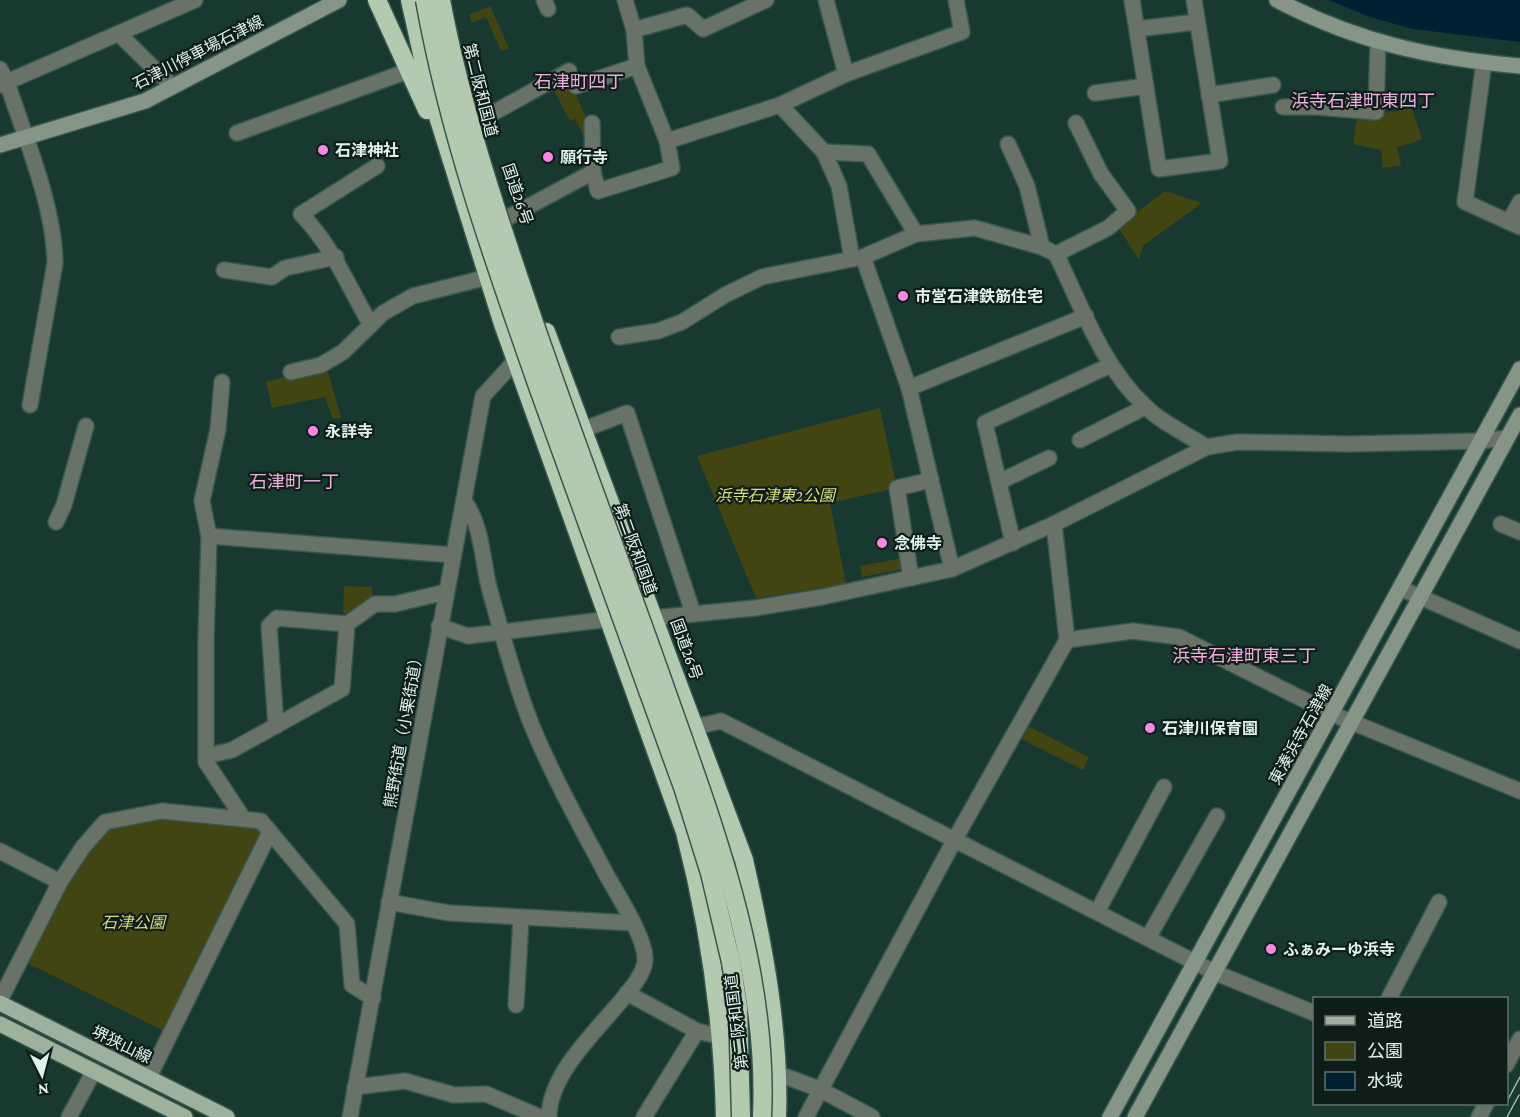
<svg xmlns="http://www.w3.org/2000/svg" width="1520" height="1117" viewBox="0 0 1520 1117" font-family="'Crimson Pro','Noto Sans JP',serif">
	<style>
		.green { fill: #424411 }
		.water { fill: #002034 }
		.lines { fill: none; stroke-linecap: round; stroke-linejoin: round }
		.street-casing { stroke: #37574e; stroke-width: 18 }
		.secondary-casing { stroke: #37574e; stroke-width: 18 }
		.primary-casing { stroke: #37574e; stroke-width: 18 }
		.highway-casing { stroke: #37574e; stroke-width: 21 }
		.street { stroke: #687267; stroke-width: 15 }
		.secondary { stroke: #869585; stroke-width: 15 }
		.primary { stroke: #9eb19c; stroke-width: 15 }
		.highway { stroke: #b3cab1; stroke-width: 18 }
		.tram { stroke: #a2b9b2; stroke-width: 1.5 }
		.highway-bridge-casing { stroke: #37574e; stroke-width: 21; stroke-linecap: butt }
		.highway-bridge { stroke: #b3cab1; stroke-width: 18 }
		.poi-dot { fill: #fa87e8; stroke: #0f1d19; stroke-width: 2 }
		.labels { text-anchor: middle; stroke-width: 4.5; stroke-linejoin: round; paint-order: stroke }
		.street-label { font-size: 16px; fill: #e0f2ec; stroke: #0f1d19 }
		.poi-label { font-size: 16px; font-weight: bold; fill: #e0f2ec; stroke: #0f1d19; text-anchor: start }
		.park-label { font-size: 16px; font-style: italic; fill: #d8de7a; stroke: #0f1d19 }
		.neighbourhood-label { font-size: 18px; fill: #ecade0; stroke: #0f1d19 }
	</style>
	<rect width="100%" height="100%" fill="#173930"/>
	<g class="green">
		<polygon points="490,6 509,48 501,51 486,17 472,23 469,15"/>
		<polygon points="569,80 585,115 588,145 575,119 570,121 552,87"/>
		<polygon points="1412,108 1422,139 1397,148 1401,166 1383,168 1381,150 1353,144 1356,122 1361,117 1379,120 1383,113"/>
		<polygon points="1165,191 1202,203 1143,246 1139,260 1118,227"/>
		<polygon points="320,368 328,372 341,418 333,419 325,397 272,408 266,382"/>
		<polygon points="880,408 897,488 830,503 846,584 756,598 697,456"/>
		<polygon points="902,558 905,569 862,577 860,566"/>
		<polygon points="344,586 372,587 373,597 351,614 343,613"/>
		<polygon points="1026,725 1089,757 1083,770 1019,738"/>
		<polygon points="161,817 259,826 265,834 166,1032 25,962 65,882 107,828"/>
	</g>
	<polygon class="water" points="1329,0 1520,0 1520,42 1413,29 1370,17"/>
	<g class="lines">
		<g class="street-casing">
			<g id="street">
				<polyline points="544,0 548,9"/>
				<polyline points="625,0 634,30 687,15 703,29 766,0"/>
				<polyline points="826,0 846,74"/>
				<polyline points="1132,0 1159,169 1220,161 1194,0"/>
				<polyline points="1137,29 1196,22"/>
				<polyline points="634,30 637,66 667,141"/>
				<polyline points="119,34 172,86"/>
				<polyline points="1484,62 1465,202 1520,227"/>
				<path d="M0 69 7 82C25 138 54 204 55 263L30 405"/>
				<polyline points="0,85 195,0"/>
				<polyline points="576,86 637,66"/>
				<polyline points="1095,93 1146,86"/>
				<polyline points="1209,95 1273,85"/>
				<polyline points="780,105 824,152 868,154 916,234"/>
				<polyline points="1283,107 1317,107 1376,112 1378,43"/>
				<polyline points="475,123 569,71"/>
				<polyline points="592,123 593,172 598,191 672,168 667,141 780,105 846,74 962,32 956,0"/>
				<polyline points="237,133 408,71"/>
				<polyline points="1008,144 1027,186 1042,247"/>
				<polyline points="824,152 839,186 852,259"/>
				<polyline points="505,219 593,172"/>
				<polyline points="1509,222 1520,202"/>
				<polyline points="1056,254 1108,228 1128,211 1101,174 1076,123"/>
				<polyline points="863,257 909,388 952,569"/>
				<polyline points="224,270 272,277 285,268 336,257"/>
				<path d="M371 325C348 286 333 247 301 214L377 166"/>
				<path d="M619 337 658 331 682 322 725 295 762 277 863 257 916 234 975 228 1042 247 1056 254C1081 305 1102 366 1145 406 1162 423 1186 434 1207 447"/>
				<polyline points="291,372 321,365 343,352 383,313 413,296 488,277"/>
				<polyline points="222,382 218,429 202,501 209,536 206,639 206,762 243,818"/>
				<polyline points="909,388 1086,316"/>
				<polyline points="582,430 627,413 693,613"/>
				<polyline points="1080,440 1145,407"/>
				<polyline points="999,482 1049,458"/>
				<path d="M464 501C483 526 482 562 490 591 502 634 514 680 530 721 551 773 579 823 605 872 616 893 644 934 645 958 648 992 549 1055 549 1117"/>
				<polyline points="56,522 64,505 86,426"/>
				<polyline points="1501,524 1520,532"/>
				<polyline points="209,536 453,555"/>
				<polyline points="1013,543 985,423 1111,365"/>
				<polyline points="911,578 897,488 931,480"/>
				<polyline points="1400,588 1520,641"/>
				<polyline points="643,619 755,608 822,597 952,569 1054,524 1207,447 1237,442 1350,444 1480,441 1506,438"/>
				<polyline points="439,626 468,636 619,618"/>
				<polyline points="1067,640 1133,631 1179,637 1332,714 1520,791"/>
				<polyline points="276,726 269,626 277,618 347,624"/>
				<polyline points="695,727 721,721 1216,973 1314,1013"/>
				<polyline points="206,756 232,750 342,689 347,624 375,604 395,604 446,592"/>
				<polyline points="0,851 60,882 0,1000"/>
				<polyline points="60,882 83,847 105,822 162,811 261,821 347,924 352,985 373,998"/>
				<polyline points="389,902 449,913 633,923"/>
				<polyline points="1097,912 1164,787"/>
				<polyline points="1148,938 1217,816"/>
				<polyline points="627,993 697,1031"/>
				<polyline points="1389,998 1439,902"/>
				<polyline points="516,1005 521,919"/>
				<polyline points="1506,1065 1520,1039"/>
				<polyline points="779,1074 819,1089 872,1117"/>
				<polyline points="149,1077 270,832"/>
				<polyline points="355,1087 405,1081 454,1095 486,1094 540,1117"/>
				<polyline points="69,1117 94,1071"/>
				<polyline points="350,1117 483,396 516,360"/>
				<polyline points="644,1117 697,1031 722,1037"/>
				<polyline points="806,1117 955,839 1067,640 1054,524"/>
				<polyline points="1479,1117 1486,1104"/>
			</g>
		</g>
		<g class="secondary-casing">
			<g id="secondary">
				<path d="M1277 0C1357 42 1430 58 1520 66"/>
				<polyline points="0,145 145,101 339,0"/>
				<polyline points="1110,1117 1520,369"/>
				<polyline points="1135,1117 1520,415"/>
			</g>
		</g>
		<g class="primary-casing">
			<g id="primary">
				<polyline points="0,1003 227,1117"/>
				<polyline points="0,1024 185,1117"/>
			</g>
		</g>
		<g class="highway-casing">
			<g id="highway">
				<polyline points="377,0 427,110"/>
				<path d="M410 0 431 94 503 324 685 832C709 925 723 1021 725 1117"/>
				<path d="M546 332 744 860C763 944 780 1030 777 1117"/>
			</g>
		</g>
		<use href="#street" class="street"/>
		<use href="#secondary" class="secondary"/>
		<use href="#primary" class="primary"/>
		<use href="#highway" class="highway"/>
		<g class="tram">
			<polyline points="1506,1103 1520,1077"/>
			<polyline points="1507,1117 1519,1095"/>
		</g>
		<g class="highway-bridge-casing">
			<g id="highway-bridge">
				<path d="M425 0C449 135 495 264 540 392 588 525 636 657 684 790L710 873 731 962 738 1007 741 1117"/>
				<path d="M441 0C460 101 491 196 524 293 568 425 618 554 664 685 713 824 769 967 762 1117"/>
			</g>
		</g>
		<use href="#highway-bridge" class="highway-bridge"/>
	</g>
	<g class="poi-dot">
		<circle cx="323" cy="150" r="6"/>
		<circle cx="548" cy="157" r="6"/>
		<circle cx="903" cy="296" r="6"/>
		<circle cx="313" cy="431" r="6"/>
		<circle cx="882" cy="543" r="6"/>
		<circle cx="1150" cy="728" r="6"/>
		<circle cx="1271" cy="949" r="6"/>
	</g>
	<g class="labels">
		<g class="street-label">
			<text transform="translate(198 52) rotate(-27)" y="6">石津川停車場石津線</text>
			<text transform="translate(481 90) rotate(76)" y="6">第二阪和国道</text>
			<text transform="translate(518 194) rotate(71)" y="6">国道26号</text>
			<text transform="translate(636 549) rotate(70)" y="6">第二阪和国道</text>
			<text transform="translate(687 649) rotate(70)" y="6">国道26号</text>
			<text transform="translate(403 729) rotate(-80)" y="6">熊野街道（小栗街道）</text>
			<text transform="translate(1300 734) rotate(-61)" y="6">東湊浜寺石津線</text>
			<text transform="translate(736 1022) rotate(-97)" y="6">第二阪和国道</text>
			<text transform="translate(122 1044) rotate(26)" y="6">堺狭山線</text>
		</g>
		<g class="poi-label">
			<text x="335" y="156">石津神社</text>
			<text x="560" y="163">願行寺</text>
			<text x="915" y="302">市営石津鉄筋住宅</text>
			<text x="325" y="437">永詳寺</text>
			<text x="894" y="549">念佛寺</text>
			<text x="1162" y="734">石津川保育園</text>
			<text x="1283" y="955">ふぁみーゆ浜寺</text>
		</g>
		<g class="park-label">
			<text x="775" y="501">浜寺石津東2公園</text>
			<text x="133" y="928">石津公園</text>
		</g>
		<g class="neighbourhood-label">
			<text x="579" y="88">石津町四丁</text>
			<text x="1363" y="107">浜寺石津町東四丁</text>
			<text x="294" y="488">石津町一丁</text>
			<text x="1244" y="662">浜寺石津町東三丁</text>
		</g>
	</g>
	<rect x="1313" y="997" width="195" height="108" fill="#0f1d19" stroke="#63726d" stroke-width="1.5"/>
	<rect x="1325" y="1016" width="30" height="9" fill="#9eb19c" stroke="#63726d" stroke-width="1.5"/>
	<text x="1367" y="1027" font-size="18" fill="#e0f2ec">道路</text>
	<rect x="1325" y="1042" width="30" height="18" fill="#424411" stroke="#63726d" stroke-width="1.5"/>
	<text x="1367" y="1057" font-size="18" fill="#e0f2ec">公園</text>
	<rect x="1325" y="1072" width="30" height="18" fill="#002034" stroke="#63726d" stroke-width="1.5"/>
	<text x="1367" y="1087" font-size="18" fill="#e0f2ec">水域</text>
	<g transform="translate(42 1075) rotate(174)" stroke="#0f1d19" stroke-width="4.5" paint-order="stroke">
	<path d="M0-4.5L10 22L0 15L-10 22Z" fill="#e0f2ec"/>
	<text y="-9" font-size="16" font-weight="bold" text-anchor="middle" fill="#e0f2ec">N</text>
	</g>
</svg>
